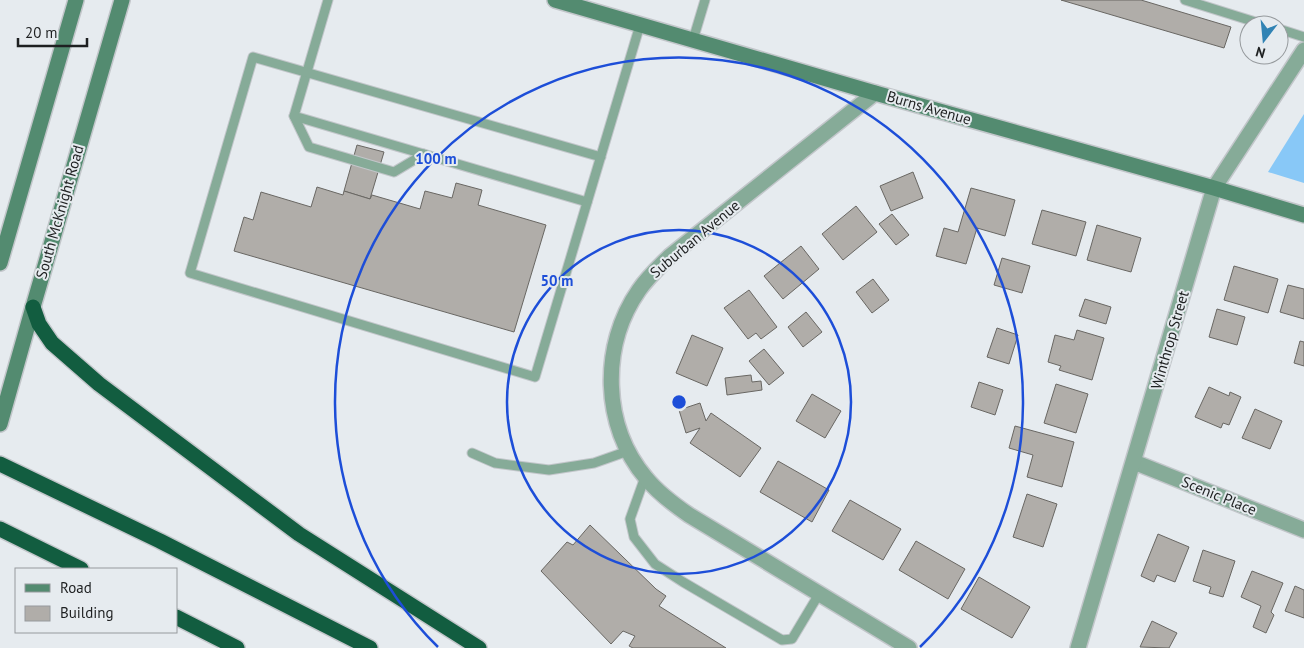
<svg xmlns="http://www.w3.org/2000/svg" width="1304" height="648" viewBox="0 0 1304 648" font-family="'PT Sans',sans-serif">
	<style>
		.green { fill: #88c8f7 }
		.building { fill: #b0ada9; stroke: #696763 }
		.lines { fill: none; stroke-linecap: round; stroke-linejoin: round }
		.lane-casing { stroke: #c2c6ca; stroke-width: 11 }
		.street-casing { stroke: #c2c6ca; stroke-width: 18 }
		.secondary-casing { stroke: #c2c6ca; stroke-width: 18 }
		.highway-casing { stroke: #c2c6ca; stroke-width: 18 }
		.lane { stroke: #86ab98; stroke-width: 9 }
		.street { stroke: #86ab98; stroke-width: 15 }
		.secondary { stroke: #538b70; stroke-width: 15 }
		.highway { stroke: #125d40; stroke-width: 15 }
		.ring { fill: none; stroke: #1d4ed8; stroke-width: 2.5 }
		.labels { text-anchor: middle; stroke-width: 4; stroke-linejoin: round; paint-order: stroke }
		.street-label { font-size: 15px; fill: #1e2021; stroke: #e6ebef }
		.centre { fill: #1d4ed8; stroke: #e6ebef; stroke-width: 2.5 }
		.ring-label { font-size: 15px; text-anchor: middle; font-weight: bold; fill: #1d4ed8; stroke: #e6ebef; stroke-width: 4; stroke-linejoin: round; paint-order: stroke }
	</style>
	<rect width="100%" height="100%" fill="#e6ebef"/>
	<polygon class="green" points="1304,114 1304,183 1268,172"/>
	<g class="building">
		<polygon points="1061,0 1141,0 1231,27 1224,48"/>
		<polygon points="357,145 384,152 370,199 344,191"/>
		<polygon points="913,172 923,198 891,211 880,186"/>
		<polygon points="456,183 482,190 478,205 546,225 514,332 234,251 244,217 253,220 261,192 311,207 317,187 343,195 344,191 370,199 372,195 420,209 425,191 452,198"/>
		<polygon points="971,188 1015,200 1005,236 977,228 966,264 936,256 944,228 958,232"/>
		<polygon points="856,206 877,232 843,260 822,234"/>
		<polygon points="1042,210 1086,222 1076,256 1032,244"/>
		<polygon points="892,214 909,235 896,245 879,224"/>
		<polygon points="1097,225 1141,238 1131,272 1087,260"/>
		<polygon points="801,246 819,269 783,299 764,276"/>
		<polygon points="1002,258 1030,266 1022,293 994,285"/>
		<polygon points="1234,266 1278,279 1268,313 1224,300"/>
		<polygon points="873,279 889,300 872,313 856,292"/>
		<polygon points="1288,285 1304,289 1304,319 1280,312"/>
		<polygon points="749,290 777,327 761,339 756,333 748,339 724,308"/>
		<polygon points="1085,299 1111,307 1106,324 1079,316"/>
		<polygon points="1217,309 1245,317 1237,345 1209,337"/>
		<polygon points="806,312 822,332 803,347 788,327"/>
		<polygon points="997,328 1018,335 1009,364 987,357"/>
		<polygon points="1077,330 1104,338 1092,380 1059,370 1061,366 1048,362 1055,335 1074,340"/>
		<polygon points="692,335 723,348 707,386 676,373"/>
		<polygon points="1300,341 1304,342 1304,366 1294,363"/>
		<polygon points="764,349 784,373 769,385 749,361"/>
		<polygon points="751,375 752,382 761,381 762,390 727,395 725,378"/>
		<polygon points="979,382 1003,390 995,415 971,407"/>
		<polygon points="1056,384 1088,394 1076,433 1044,423"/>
		<polygon points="1209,387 1229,396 1230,392 1241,397 1229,425 1223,423 1221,428 1195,417"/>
		<polygon points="812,394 841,411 825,438 796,421"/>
		<polygon points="700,403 706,421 711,413 761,448 740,477 690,443 700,428 686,433 679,410"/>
		<polygon points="1255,409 1282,421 1270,449 1242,438"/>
		<polygon points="1015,426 1074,442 1062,487 1027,477 1033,455 1009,448"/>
		<polygon points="778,461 829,490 812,522 760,492"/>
		<polygon points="1027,494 1057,504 1043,547 1013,537"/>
		<polygon points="850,500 901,529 883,560 832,531"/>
		<polygon points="590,525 656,589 666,596 659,606 726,648 633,648 629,646 635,636 623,631 611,644 541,571 567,542 573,545"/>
		<polygon points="1158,534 1189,547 1175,582 1157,575 1154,582 1141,576"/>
		<polygon points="916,541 965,569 948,599 899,570"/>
		<polygon points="1203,550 1235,561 1223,597 1209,593 1211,587 1193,581"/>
		<polygon points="1252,571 1283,583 1271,612 1274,615 1266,633 1253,627 1261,606 1241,597"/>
		<polygon points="979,577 1030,607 1012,638 961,609"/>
		<polygon points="1295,586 1304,590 1304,618 1285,611"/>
		<polygon points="1152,621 1177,633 1169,648 1140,647"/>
	</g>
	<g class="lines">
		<g class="lane-casing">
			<g id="lane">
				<polyline points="328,0 294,116 587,202"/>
				<polyline points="1185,0 1265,25"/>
				<polyline points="1279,29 1304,37"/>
				<polyline points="693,40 705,0"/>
				<polyline points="294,116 309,147 394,172 424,154"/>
				<polyline points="601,157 253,57 190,273 535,377 640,25"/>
				<polyline points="472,453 495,463 549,470 594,463 628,451"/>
				<polyline points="645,477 630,519 634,537 655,564 683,582 782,640 792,639 819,594"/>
			</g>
		</g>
		<g class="street-casing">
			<g id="street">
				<path d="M875 93 670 256C659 267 648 277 639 290 600 346 602 426 646 478 658 493 673 504 689 515L909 648"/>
				<polyline points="1134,462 1304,530"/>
				<polyline points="1078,648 1214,188 1304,50"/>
			</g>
		</g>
		<g class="secondary-casing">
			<g id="secondary">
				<polyline points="555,0 875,93 1214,188 1304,215"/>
				<polyline points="0,263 76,0"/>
				<polyline points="0,424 33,307 122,0"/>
			</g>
		</g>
		<g class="highway-casing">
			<g id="highway">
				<polyline points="33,307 39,324 52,343 99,384 299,534 479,648"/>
				<polyline points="0,464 160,541 370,648"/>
				<polyline points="0,529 81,569"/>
				<polyline points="176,617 237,648"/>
			</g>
		</g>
		<use href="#lane" class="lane"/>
		<use href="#street" class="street"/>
		<use href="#secondary" class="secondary"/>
		<use href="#highway" class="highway"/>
	</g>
	<g class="ring">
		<circle cx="679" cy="402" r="172"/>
		<path d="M438 647A344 344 0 1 1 920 647"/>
	</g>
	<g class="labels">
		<g class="street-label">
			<text transform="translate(929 108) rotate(16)" y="5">Burns Avenue</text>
			<text transform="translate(60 212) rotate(-74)" y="5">South McKnight Road</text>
			<text transform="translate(695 239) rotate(-40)" y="5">Suburban Avenue</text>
			<text transform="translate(1170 340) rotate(-74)" y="5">Winthrop Street</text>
			<text transform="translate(1219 496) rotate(22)" y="5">Scenic Place</text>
		</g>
	</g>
	<circle cx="679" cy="402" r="8" class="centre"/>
	<g class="ring-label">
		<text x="436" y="164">100 m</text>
		<text x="557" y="286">50 m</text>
	</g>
	<rect x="15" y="568" width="162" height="65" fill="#e6ebef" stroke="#969a9d"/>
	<rect x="25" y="584" width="25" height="8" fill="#538b70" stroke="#969a9d"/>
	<text x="60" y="593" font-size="15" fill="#1e2021">Road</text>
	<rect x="25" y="606" width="25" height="15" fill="#b0ada9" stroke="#969a9d"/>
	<text x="60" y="618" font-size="15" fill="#1e2021">Building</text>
	<g transform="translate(1264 40) rotate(196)"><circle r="24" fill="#e6ebef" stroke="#969a9d"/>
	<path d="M0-4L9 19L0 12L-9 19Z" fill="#3183b4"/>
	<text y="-8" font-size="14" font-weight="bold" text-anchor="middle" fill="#1e2021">N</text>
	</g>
	<path d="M18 38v8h69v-8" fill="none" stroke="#1e2021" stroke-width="2.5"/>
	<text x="25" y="38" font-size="15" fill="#1e2021" stroke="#e6ebef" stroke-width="4" paint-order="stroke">20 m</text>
</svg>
